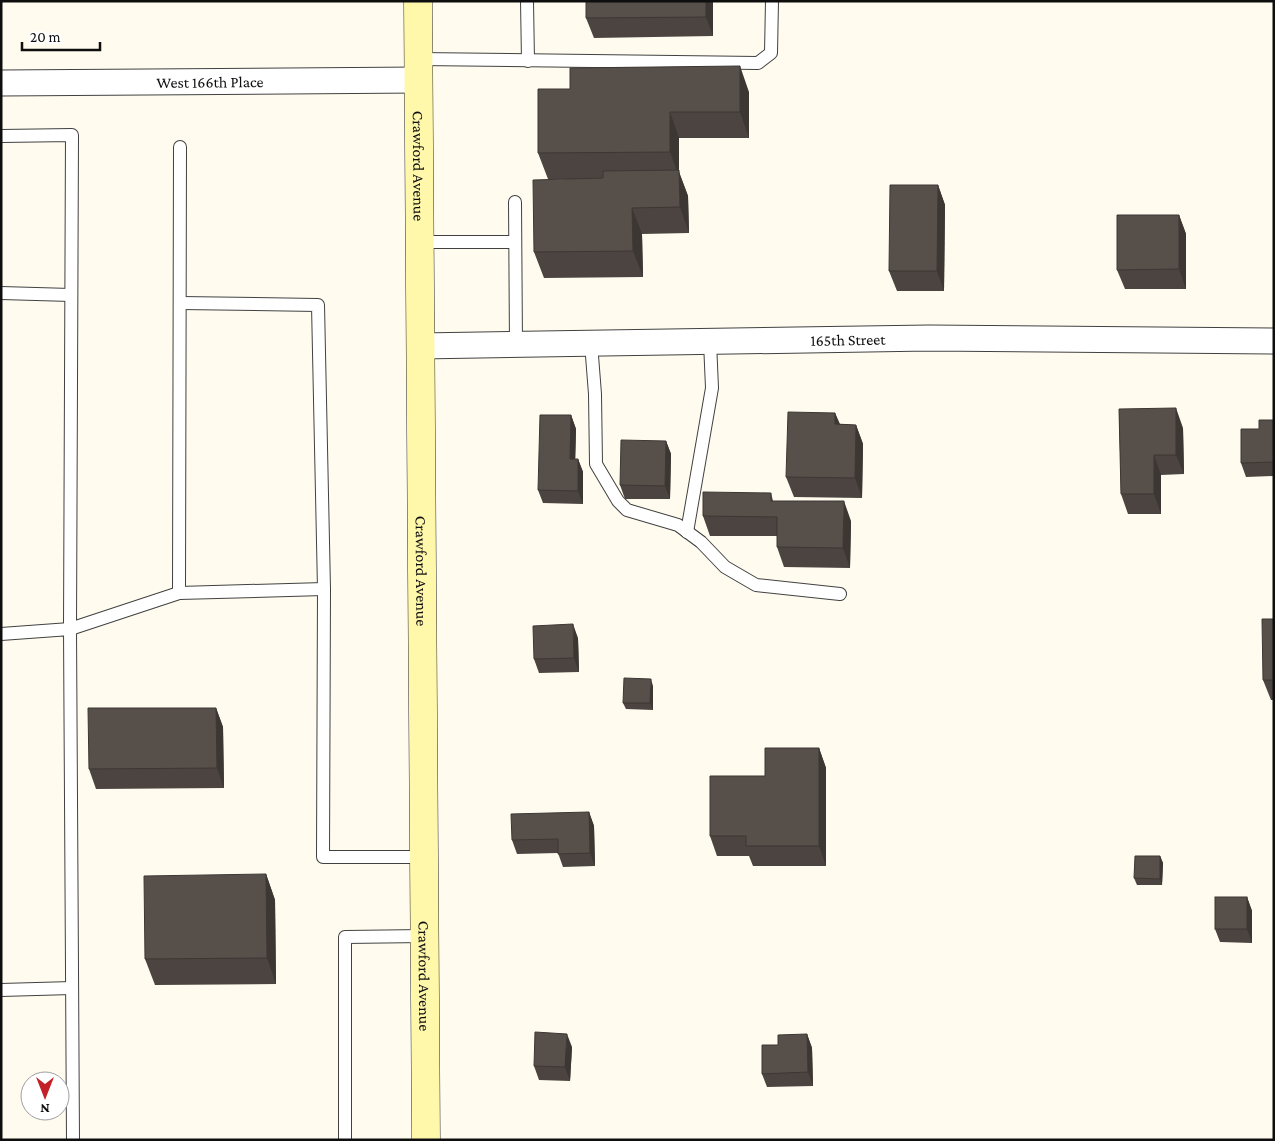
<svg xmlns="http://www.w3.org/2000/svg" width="1275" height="1141" viewBox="0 0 1275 1141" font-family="'Crimson Pro',serif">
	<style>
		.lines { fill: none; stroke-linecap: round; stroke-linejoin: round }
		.lane-casing { stroke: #414141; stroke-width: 14 }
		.street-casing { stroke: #414141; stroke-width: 27 }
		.secondary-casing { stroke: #303030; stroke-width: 29 }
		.lane { stroke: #fff; stroke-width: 12 }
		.street { stroke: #fff; stroke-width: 25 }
		.secondary { stroke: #fff7aa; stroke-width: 28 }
		.wall { fill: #4b4440 }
		.shaded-wall { fill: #3d3734 }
		.building { fill: #574f4a; stroke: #3d3734 }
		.labels { text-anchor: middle; stroke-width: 5; stroke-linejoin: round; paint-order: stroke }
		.street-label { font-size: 16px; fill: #0e0e0e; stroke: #fff }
	</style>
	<rect width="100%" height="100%" fill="#fffcef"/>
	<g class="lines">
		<g class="lane-casing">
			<g id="lane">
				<polyline points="527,1 528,61"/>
				<polyline points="418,59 758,63 771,53 772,1"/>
				<polyline points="1,136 72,135 70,629 179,593"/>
				<polyline points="180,147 179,593 324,589"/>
				<polyline points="515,202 516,345"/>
				<polyline points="420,242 515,242"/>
				<polyline points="1,293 71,295"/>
				<polyline points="180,303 318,305 324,589 323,857 424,857"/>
				<polyline points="591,343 595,394 596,464 618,501 627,510 678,525 701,542 725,567 756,585 840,594"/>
				<polyline points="687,532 712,388 710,342"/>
				<polyline points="1,634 70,629 73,1140"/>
				<polyline points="1,990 72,988"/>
				<polyline points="345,1140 345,937 424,936"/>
			</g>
		</g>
		<g class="street-casing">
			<g id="street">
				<path id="s1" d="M1 83 419 80"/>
				<path id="s2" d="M420 346 929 338 1274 341"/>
			</g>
		</g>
		<g class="secondary-casing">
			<g id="secondary">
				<path id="s3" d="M418 1 426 1140"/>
			</g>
		</g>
		<use href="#lane" class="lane"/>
		<use href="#street" class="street"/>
		<use href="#secondary" class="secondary"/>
	</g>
	<g class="wall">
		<polygon points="586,1 713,1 713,36 594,38 586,18"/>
		<polygon points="538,89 749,92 749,138 679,138 679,172 688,196 689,233 642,234 643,277 544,278 534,252 600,179 548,179 538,153"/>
		<polygon points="938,185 945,205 944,291 897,291 889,271"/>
		<polygon points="1179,215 1186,234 1186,289 1125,289 1117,270"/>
		<polygon points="1119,409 1183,428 1184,474 1161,475 1161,514 1128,514 1121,494"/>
		<polygon points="835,413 840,424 856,425 863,444 862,498 794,497 786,477"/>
		<polygon points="571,415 576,429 575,459 578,459 583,472 583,504 543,503 538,490"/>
		<polygon points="1274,420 1274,476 1246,477 1241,463 1259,429"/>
		<polygon points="666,441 671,454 670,499 625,499 620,485"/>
		<polygon points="771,493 773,501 851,521 850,568 784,567 777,547 777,536 710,536 703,516"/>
		<polygon points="1274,619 1274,700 1271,700 1263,680"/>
		<polygon points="578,638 579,672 539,673 534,659"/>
		<polygon points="653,686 653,710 626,709 623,703"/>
		<polygon points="216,708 223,727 224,788 96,789 89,769"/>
		<polygon points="819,748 826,768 826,866 753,866 749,856 717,856 710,836 765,776"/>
		<polygon points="589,812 594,826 595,866 563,867 558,853 517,854 512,840"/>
		<polygon points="1160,856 1163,863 1162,885 1137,885 1134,878"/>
		<polygon points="266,874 275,900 276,984 155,985 145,959"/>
		<polygon points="1247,897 1252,911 1252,943 1220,942 1215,929"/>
		<polygon points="807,1034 812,1048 813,1086 767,1087 762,1074 778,1045"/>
		<polygon points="572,1047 570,1081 539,1080 534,1066"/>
	</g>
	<g class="shaded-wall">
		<polygon points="706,1 713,1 713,36 706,17"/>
		<polygon points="740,66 749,92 749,138 740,112"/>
		<polygon points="670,112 679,138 679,172 688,196 689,233 680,207 679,177 670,152"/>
		<polygon points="938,185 945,205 944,291 937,271"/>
		<polygon points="632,208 642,234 643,277 633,251"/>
		<polygon points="1179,215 1186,234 1186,289 1179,269"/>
		<polygon points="1176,408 1183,428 1184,474 1176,455"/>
		<polygon points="835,413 843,433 835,424"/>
		<polygon points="571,415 576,429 575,472 570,459"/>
		<polygon points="856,425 863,444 862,498 855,478"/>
		<polygon points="666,441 671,454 670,499 665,486"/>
		<polygon points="1154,455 1161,475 1161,514 1154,494"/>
		<polygon points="578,459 583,472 583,504 578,491"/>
		<polygon points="844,501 851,521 850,568 843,548"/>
		<polygon points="573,624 578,638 579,672 574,658"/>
		<polygon points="651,679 653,686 653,710 650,703"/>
		<polygon points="216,708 223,727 224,788 217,768"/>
		<polygon points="819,748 826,768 826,866 819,846"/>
		<polygon points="589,812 594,826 595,866 590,853"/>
		<polygon points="1160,856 1163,863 1162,885 1160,879"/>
		<polygon points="266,874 275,900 276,984 267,958"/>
		<polygon points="1247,897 1252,911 1252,943 1247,929"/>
		<polygon points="567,1034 572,1047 570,1081 565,1067"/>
		<polygon points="807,1034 812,1048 813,1086 808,1072"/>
	</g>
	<g class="building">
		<polygon points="586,1 706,1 706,17 586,18"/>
		<polygon points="740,66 740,112 670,112 670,152 538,153 538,89 570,89 570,68"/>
		<polygon points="679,170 680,207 632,208 633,251 534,252 533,180 603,178 603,171"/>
		<polygon points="890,185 938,185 937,271 889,271"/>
		<polygon points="1117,215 1179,215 1179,269 1117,270"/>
		<polygon points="1176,408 1176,455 1154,455 1154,494 1121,494 1119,409"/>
		<polygon points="788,412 835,413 835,424 856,425 855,478 786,477"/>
		<polygon points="540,415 571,415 570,459 578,459 578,491 538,490"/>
		<polygon points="1259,420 1274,420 1274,462 1241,463 1241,429 1259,429"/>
		<polygon points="621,440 666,441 665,486 620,485"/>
		<polygon points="703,492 771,493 771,501 844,501 843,548 777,547 777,517 703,516"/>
		<polygon points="1262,619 1274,619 1274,680 1263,680"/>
		<polygon points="573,624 574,658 534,659 533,626"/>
		<polygon points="624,678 651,679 650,703 623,703"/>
		<polygon points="88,708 216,708 217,768 89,769"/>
		<polygon points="765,748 819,748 819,846 746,846 746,836 710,836 710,776 765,776"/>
		<polygon points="589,812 590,853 558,854 558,839 512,840 511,814"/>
		<polygon points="1135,856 1160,856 1160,879 1134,878"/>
		<polygon points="266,874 267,958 145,959 144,876"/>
		<rect x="1215" y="897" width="32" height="32"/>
		<polygon points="535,1032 567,1034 565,1067 534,1066"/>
		<polygon points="807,1034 808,1072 762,1074 762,1045 778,1045 778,1035"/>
	</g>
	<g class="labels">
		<g class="street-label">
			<text dy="6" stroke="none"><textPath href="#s1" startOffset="209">West 166th Place</textPath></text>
			<text dy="6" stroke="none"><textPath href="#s3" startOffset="165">Crawford Avenue</textPath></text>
			<text dy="6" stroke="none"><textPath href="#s2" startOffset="428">165th Street</textPath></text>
			<text dy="6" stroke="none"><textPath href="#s3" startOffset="570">Crawford Avenue</textPath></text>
			<text dy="6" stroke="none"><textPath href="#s3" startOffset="975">Crawford Avenue</textPath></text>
		</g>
	</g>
	<rect width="1275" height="1141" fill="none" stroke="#0e0e0e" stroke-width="5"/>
	<g transform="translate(45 1096) rotate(180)"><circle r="24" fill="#ffffff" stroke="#9f9f9f"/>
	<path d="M0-4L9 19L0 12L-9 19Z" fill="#c32127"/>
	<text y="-8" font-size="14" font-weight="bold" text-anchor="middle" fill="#0e0e0e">N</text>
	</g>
	<path d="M22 42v8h78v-8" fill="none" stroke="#0e0e0e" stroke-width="2.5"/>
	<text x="30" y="42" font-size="15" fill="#0e0e0e" stroke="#ffffff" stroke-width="4" paint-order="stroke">20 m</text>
</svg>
